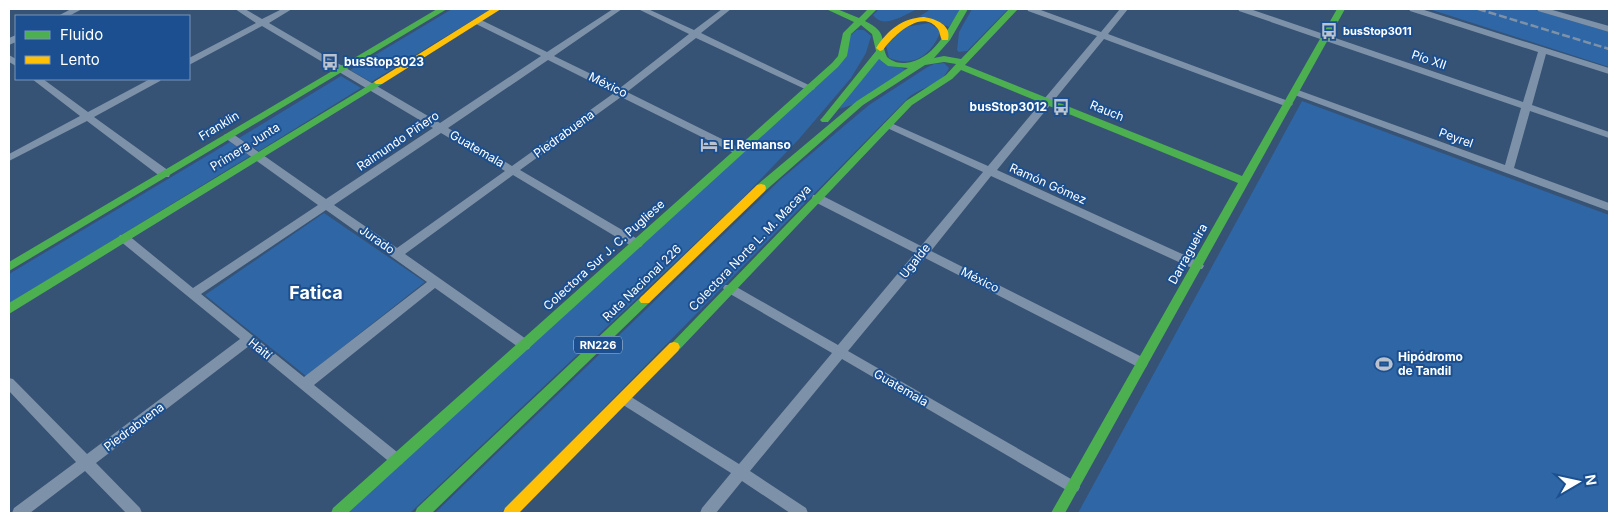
<svg xmlns="http://www.w3.org/2000/svg" width="1618" height="522" viewBox="0 0 1618 522" font-family="Inter,sans-serif">
	<style>
		.green { fill: #2f66a5 }
		.lines { fill: none; stroke-linecap: round; stroke-linejoin: round }
		.street { fill: #7d92a8; fill-rule: evenodd }
		.fast { fill: #4caf50; fill-rule: evenodd }
		.slow { fill: #ffc107; fill-rule: evenodd }
		.rail { stroke: #7e92a7; stroke-width: 2.5; stroke-dasharray: 8 3; stroke-linecap: butt }
		.labels { text-anchor: middle; stroke-width: 4; stroke-linejoin: round; paint-order: stroke }
		.far-poi-label { font-size: 11px; font-weight: bold; fill: #fff; stroke: #1b4f8f; text-anchor: start }
		.shield { fill: #1b4f8f; stroke: #bbcadd; stroke-width: 1 }
		.shield-label { font-size: 11px; font-weight: bold; fill: #fff }
		.street-label { font-size: 12px; fill: #fff; stroke: #1b4f8f }
		.poi-label { font-size: 12px; font-weight: bold; fill: #fff; stroke: #1b4f8f; text-anchor: start }
		.district-label { font-size: 18px; font-weight: bold; fill: #fff; stroke: #1b4f8f }
	</style>
	<rect width="100%" height="100%" fill="#365274"/>
	<g class="green">
		<polygon points="452,9 491,9 371,82 350,70"/>
		<path d="M879 9H917C904 15 884 30 873 15Z"/>
		<polygon points="931,9 961,9 949,27 920,16"/>
		<polygon points="972,9 1008,9 967,51 959,52 957,50 959,32"/>
		<polygon points="1429,9 1532,9 1609,32 1609,67"/>
		<path d="M929 23 941 31C931 55 914 68 889 58L886 45 905 27Z"/>
		<polygon points="857,30 864,30 871,36 866,53 851,78 799,139 739,202 410,513 345,513 834,70 849,36"/>
		<polygon points="877,58 907,70 855,104 839,109"/>
		<path d="M944 63 949 68C942 85 921 87 908 98L501 513H435L780 180 869 105 926 68 934 64Z"/>
		<polygon points="341,76 361,88 259,151 239,138"/>
		<polygon points="1302,101 1609,215 1609,513 1078,513"/>
		<polygon points="230,142 250,156 9,304 9,274"/>
		<polygon points="324,213 425,282 306,376 205,295"/>
	</g>
	<g class="lines">
		<g class="street">
			<polygon points="71,9 82,9 69,16 58,16"/>
			<path d="M235 9H245L262 19 282 9H292L269 23 440 123 541 56 474 23 473 21 477 18 547 52 613 9H622L554 56 620 88 689 34 638 9H648L694 30 722 9H731L701 33 815 88 813 90H807L696 38 627 92 742 149 743 151 742 153H734L621 97 520 170 641 241 643 244 641 247H633L513 175 405 254 529 341 531 345 529 349 525 350 521 349 435 288 314 385 402 456 404 460 402 464 397 466 392 464 249 346 96 463 140 508 142 513H126L85 471 30 513H12L14 508 76 462 9 391V378L13 379 87 454 240 339 120 241 118 238 120 235H128L193 288 318 205 225 138 224 136 225 134H233L326 199 433 128 262 26 189 65V58L256 23ZM548 60 614 93 512 166 448 128ZM441 133 505 171 397 248 334 205ZM326 210 427 282 304 377 201 294Z"/>
			<polygon points="1027,9 1038,9 1101,32 1120,9 1128,9 1108,34 1291,102 1293,104 1291,106 1285,106 1104,39 997,170 1202,263 1204,266 1202,269 1194,269 991,176 931,251 1146,359 1148,363 1146,367 1142,368 1138,367 925,258 848,351 1078,483 1080,487 1078,491 1073,493 1068,491 842,359 750,471 806,508 808,513 790,513 742,481 716,513 700,513 702,508 731,473 620,403 618,399 620,395 624,393 628,395 739,464 832,353 725,291 723,288 725,285 733,285 838,345 915,253 813,201 812,198 813,195 821,195 921,246 983,172 885,127 883,125 885,123 891,123 988,166 1097,36 1028,11"/>
			<polygon points="1238,9 1250,9 1523,102 1538,52 1410,11 1409,9 1421,9 1609,68 1609,74 1546,54 1532,105 1609,132 1609,138 1530,111 1514,168 1609,203 1609,211 1292,94 1292,90 1298,90 1505,165 1521,108 1239,11"/>
			<polygon points="1537,9 1549,9 1609,26 1609,32 1538,11"/>
			<polygon points="16,35 16,42 9,45 9,38"/>
			<polygon points="9,55 16,59 16,66 9,62"/>
			<polygon points="32,79 43,79 88,112 150,79 161,79 160,81 94,117 169,171 170,174 169,177 161,177 87,121 9,161 9,154 80,116"/>
		</g>
		<g class="fast">
			<polygon points="437,9 447,9 9,271 9,262"/>
			<path d="M826 9H837L859 18 868 9H877L865 21C889 33 879 39 887 57 893 62 898 63 905 63 934 60 947 30 960 9H968L950 40 934 58 944 56 961 59 1009 9H1018L965 65 1242 176 1337 9H1345L1065 513H1051L1238 183 961 70 952 79 912 105 678 351 674 352 670 351 668 347 906 101 946 75 956 64 944 62 925 65 863 105 765 191H757L756 188 757 185 857 101 908 68 888 66 879 59 828 122H822L820 120 822 118 876 51 872 34 861 25 851 34 847 56 838 67 348 513H331L333 508 832 63 838 56 843 33 854 22Z"/>
			<polygon points="379,79 382,80 382,84 9,314 9,303"/>
			<polygon points="645,295 649,297 651,300 649,303 432,513 415,513 417,508 641,297"/>
		</g>
		<g class="slow">
			<polygon points="491,9 501,9 382,84 376,84 374,82"/>
			<path d="M924 17C936 19 952 25 948 40H942C940 37 940 32 938 29 922 7 892 37 883 50L880 51 876 48C888 30 902 18 924 17Z"/>
			<polygon points="761,184 765,185 766,188 765,191 649,303 641,303 639,300 641,297 757,185"/>
			<polygon points="674,342 678,343 680,347 678,351 519,513 503,513 505,508 670,343"/>
		</g>
		<polyline class="rail" points="1478,9 1609,49"/>
	</g>
	<defs>
		<g id="bus-bare" transform="scale(1.35)"><path d="M-5-6H5V4H4V6H2V4H-2V6H-4V4H-5ZM-3.5-4V0h7V-4ZM-3.5 1.2v1.5H-2V1.2ZM2 1.2v1.5H3.5V1.2Z" fill="#b9c2ce" stroke="#1b4f8f" stroke-width="2.5" paint-order="stroke"/></g>
		<g id="hotel-bare" transform="scale(1.35)"><path d="M-6-4.5h1.5V1H6V5H4.5V3h-9V5H-6ZM-4 0a1.8 1.8 0 1 1 3.6 0ZM.5 0V-2.5h3Q6-2.5 6 0Z" fill="#b9c2ce" stroke="#1b4f8f" stroke-width="2.5" paint-order="stroke"/></g>
		<g id="stadium-bare" transform="scale(1.35)"><path d="M0-5a6.5 5 0 1 0 0 10a6.5 5 0 1 0 0-10ZM-3.5-1.8h7v3.6h-7Z" fill="#b9c2ce" stroke="#1b4f8f" stroke-width="2.5" paint-order="stroke"/></g>
	</defs>
	<g fill-rule="evenodd">
		<use href="#bus-bare" x="1329" y="31"/>
		<use href="#bus-bare" x="330" y="62"/>
		<use href="#bus-bare" x="1061" y="107"/>
		<use href="#hotel-bare" x="709" y="145"/>
		<use href="#stadium-bare" x="1384" y="364"/>
	</g>
	<g class="labels">
		<g class="far-poi-label">
			<text x="1343" y="35">busStop3011</text>
		</g>
		<rect class="shield" x="574" y="336.5" width="48" height="17" rx="4"/>
		<g class="shield-label">
			<text x="598" y="349">RN226</text>
		</g>
		<g class="street-label">
			<text transform="translate(1429 60) rotate(19)" y="4">Pío XII</text>
			<text transform="translate(608 85) rotate(26)" y="4">México</text>
			<text transform="translate(1107 111) rotate(22)" y="4">Rauch</text>
			<text transform="translate(219 126) rotate(-31)" y="4">Franklin</text>
			<text transform="translate(564 134) rotate(-36)" y="4">Piedrabuena</text>
			<text transform="translate(1456 138) rotate(20)" y="4">Peyrel</text>
			<text transform="translate(398 141) rotate(-34)" y="4">Raimundo Piñero</text>
			<text transform="translate(245 147) rotate(-32)" y="4">Primera Junta</text>
			<text transform="translate(477 149) rotate(30)" y="4">Guatemala</text>
			<text transform="translate(1048 184) rotate(24)" y="4">Ramón Gómez</text>
			<text transform="translate(377 240) rotate(35)" y="4">Jurado</text>
			<text transform="translate(750 248) rotate(-46)" y="4">Colectora Norte L. M. Macaya</text>
			<text transform="translate(1188 254) rotate(-61)" y="4">Darragueira</text>
			<text transform="translate(604 255) rotate(-42)" y="4">Colectora Sur J. C. Pugliese</text>
			<text transform="translate(915 261) rotate(-51)" y="4">Ugalde</text>
			<text transform="translate(980 280) rotate(27)" y="4">México</text>
			<text transform="translate(642 283) rotate(-44)" y="4">Ruta Nacional 226</text>
			<text transform="translate(260 349) rotate(39)" y="4">Haití</text>
			<text transform="translate(901 388) rotate(30)" y="4">Guatemala</text>
			<text transform="translate(134 427) rotate(-37)" y="4">Piedrabuena</text>
		</g>
		<g class="poi-label">
			<text x="344" y="66">busStop3023</text>
			<text x="1047" y="111" text-anchor="end">busStop3012</text>
			<text x="723" y="149">El Remanso</text>
			<text x="1398" y="361">Hipódromo<tspan x="1398" dy="14">de Tandil</tspan></text>
		</g>
		<g class="district-label">
			<text x="316" y="299">Fatica</text>
		</g>
	</g>
	<rect width="1618" height="522" fill="none" stroke="#ffffff" stroke-width="20"/>
	<rect x="15" y="15" width="175" height="65" fill="#1b4f8f" stroke="#7695bc"/>
	<rect x="25" y="31" width="25" height="8" fill="#4caf50" stroke="#7695bc"/>
	<text x="60" y="40" font-size="15" fill="#ffffff">Fluido</text>
	<rect x="25" y="56" width="25" height="8" fill="#ffc107" stroke="#7695bc"/>
	<text x="60" y="65" font-size="15" fill="#ffffff">Lento</text>
	<g transform="translate(1578 482) rotate(81)" stroke="#1b4f8f" stroke-width="4" paint-order="stroke">
	<path d="M0-4L9 19L0 12L-9 19Z" fill="#ffffff"/>
	<text y="-8" font-size="14" font-weight="bold" text-anchor="middle" fill="#ffffff">N</text>
	</g>
</svg>
